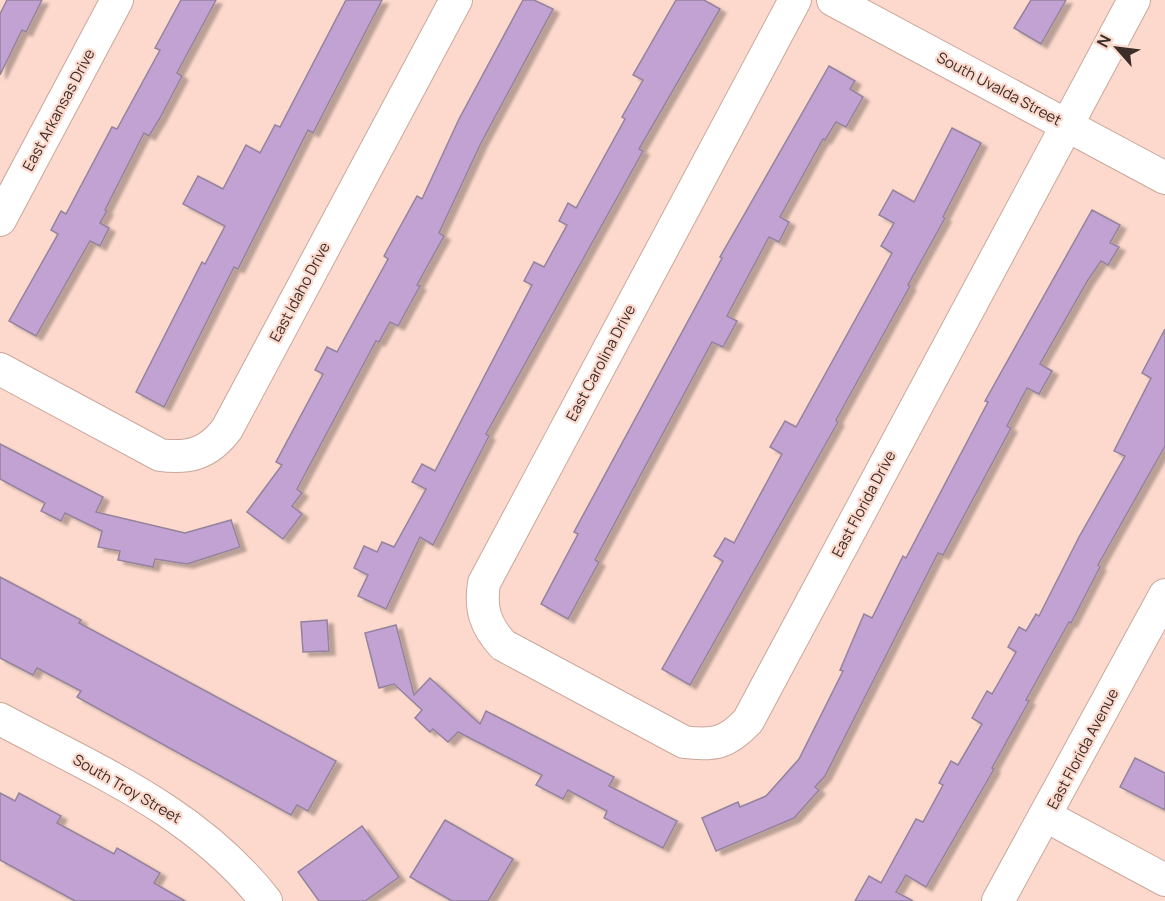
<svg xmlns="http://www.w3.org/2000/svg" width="1165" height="901" viewBox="0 0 1165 901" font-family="Manrope,sans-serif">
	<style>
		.building { fill: #c1a2d2; stroke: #94839d; stroke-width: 1.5; filter: url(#shadow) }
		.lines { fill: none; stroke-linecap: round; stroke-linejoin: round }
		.minor-casing { stroke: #caa89c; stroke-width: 34 }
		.minor { stroke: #fff; stroke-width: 32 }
		.labels { text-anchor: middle; stroke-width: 4.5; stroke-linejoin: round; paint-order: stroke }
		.street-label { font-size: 15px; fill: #3b2e29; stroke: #fcd9cc }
	</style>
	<defs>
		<filter id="shadow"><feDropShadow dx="6" dy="4" stdDeviation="1.5" flood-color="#0004"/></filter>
	</defs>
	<rect width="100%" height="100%" fill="#fcd9cc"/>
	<g class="building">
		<polygon points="7,0 42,0 26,32 22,30 0,75 0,14"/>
		<polygon points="181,0 216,0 177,73 182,76 160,118 149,136 144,133 105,210 107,211 100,223 109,228 100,246 90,241 36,336 9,321 58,234 51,230 61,211 66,214 112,127 117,129 160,50 155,48"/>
		<polygon points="346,0 382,0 313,133 308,130 238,269 234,267 164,407 136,392 202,262 205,264 225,226 183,204 198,176 223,189 246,145 260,153 275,125 280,127"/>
		<polygon points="523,0 534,0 553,9 481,143 439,233 444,236 417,285 420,286 398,326 390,322 379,342 376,341 297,489 302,493 292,506 302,514 283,539 247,512 282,465 276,462 323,374 315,370 327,347 337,352 388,259 384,256 417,196 422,199 459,119"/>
		<polygon points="676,0 704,0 720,9 639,149 643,151 486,434 489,436 433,545 420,537 386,609 358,596 368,575 354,568 364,546 377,552 382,542 394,547 426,489 412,482 422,464 435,471 532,285 524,281 534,262 544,267 567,225 559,221 568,203 576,208 625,119 622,117 643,80 633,75"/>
		<polygon points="1031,0 1066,0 1041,44 1014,28"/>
		<polygon points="829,66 855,81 850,89 863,97 846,127 836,122 825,140 823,139 780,217 789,222 779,242 769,237 727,316 737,321 723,347 712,342 595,560 599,562 568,619 541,604 578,534 574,532 722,258 720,257"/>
		<polygon points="952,128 981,143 943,217 945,218 908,285 910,286 836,420 838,422 690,685 662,669 723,561 714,556 725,538 734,543 782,454 770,447 785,421 796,427 892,253 881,246 894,223 879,215 893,190 914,202"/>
		<polygon points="1092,210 1120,225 1110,243 1119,247 1108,265 1101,261 1088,280 1040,364 1052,371 1039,394 1027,388 1007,426 1011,428 943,555 938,553 825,776 815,787 819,790 794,818 716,851 702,818 738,802 740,807 766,796 799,759 843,671 840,670 864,614 872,618 903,556 906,558 988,402 985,401"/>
		<polygon points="1165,329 1165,446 1098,565 1100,567 1071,623 1069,622 1026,700 1029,701 992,768 994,769 926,887 906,875 896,892 913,901 855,901 869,876 881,883 916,819 923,822 943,785 939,783 951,761 958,765 982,724 972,718 987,691 992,694 1016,652 1008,647 1019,627 1026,631 1036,614 1039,616 1079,537 1125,456 1114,451 1151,378 1142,373"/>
		<polygon points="0,444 103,497 96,512 185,533 231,520 240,547 187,564 155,559 153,567 118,560 120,551 98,547 102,531 65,513 61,521 41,511 45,503 0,479"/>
		<polygon points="0,577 81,620 79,623 336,761 308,811 297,805 291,815 77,697 81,691 37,668 33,675 0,658"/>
		<polygon points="327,620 329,651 303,652 301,622"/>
		<polygon points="396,625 414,695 430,678 480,724 486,711 614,777 609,786 677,821 663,848 604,818 607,811 568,790 563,799 536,785 542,775 458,732 448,742 433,729 430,732 415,718 422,710 394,684 379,688 365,633"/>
		<polygon points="1135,758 1165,773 1165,810 1120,787"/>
		<polygon points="0,793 15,801 19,793 61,816 57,823 114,854 117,848 160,873 154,883 185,901 75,901 0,860"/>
		<polygon points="445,820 513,859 488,901 452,901 410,877"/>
		<polygon points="362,826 399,877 365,901 319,901 298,872"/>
	</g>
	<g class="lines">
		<g class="minor-casing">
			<g id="minor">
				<path d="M795 0 484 583C480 609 485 625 503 645L684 742C715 746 727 743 748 721L1134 0"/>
				<polyline points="833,0 1165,178"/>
				<polyline points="0,220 117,0"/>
				<path d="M0 369 160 455C190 459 209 453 227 429L456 0"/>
				<path d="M0 719C97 771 197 812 266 901"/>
				<polyline points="1046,816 1165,880"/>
				<polyline points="998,901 1165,595"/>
			</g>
		</g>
		<use href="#minor" class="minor"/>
	</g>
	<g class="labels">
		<g class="street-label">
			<text transform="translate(999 89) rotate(28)" y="5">South Uvalda Street</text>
			<text transform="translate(59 110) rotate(-62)" y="5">East Arkansas Drive</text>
			<text transform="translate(300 292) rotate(-62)" y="5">East Idaho Drive</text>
			<text transform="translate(601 363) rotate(-62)" y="5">East Carolina Drive</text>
			<text transform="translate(864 504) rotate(-62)" y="5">East Florida Drive</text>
			<text transform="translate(1083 749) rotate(-62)" y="5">East Florida Avenue</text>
			<text transform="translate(127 789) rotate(30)" y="5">South Troy Street</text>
		</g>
	</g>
	<g transform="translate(1117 48) rotate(298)" stroke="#fcd9cc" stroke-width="4.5" paint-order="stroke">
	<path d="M0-4.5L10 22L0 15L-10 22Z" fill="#3b2e29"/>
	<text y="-9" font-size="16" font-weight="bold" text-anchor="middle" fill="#3b2e29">N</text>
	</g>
</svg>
